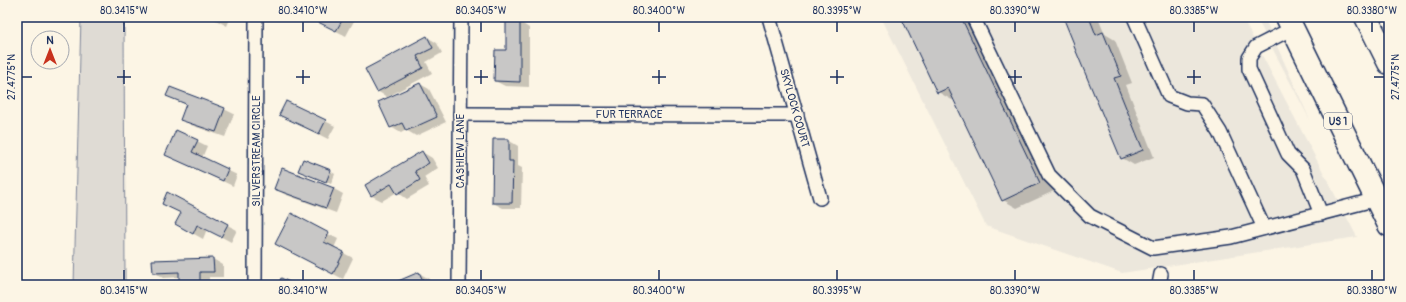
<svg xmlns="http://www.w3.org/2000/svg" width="1406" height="302" viewBox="0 0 1406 302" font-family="Pangolin,sans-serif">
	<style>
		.built { fill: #ece7dc }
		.green { fill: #dfdbd4; stroke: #7d8599 }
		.shadow { fill: #0003 }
		.building { fill: #c8c7c6; stroke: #1b2f5e }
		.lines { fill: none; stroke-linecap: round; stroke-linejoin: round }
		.lane-casing { stroke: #1b2f5e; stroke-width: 16 }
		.primary-casing { stroke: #1b2f5e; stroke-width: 25 }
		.lane { stroke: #fcf5e5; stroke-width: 13 }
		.primary { stroke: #fcf5e5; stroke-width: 22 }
		.ticks { fill: none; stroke: #1b2f5e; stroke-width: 1.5 }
		.labels { text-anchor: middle; stroke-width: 3; stroke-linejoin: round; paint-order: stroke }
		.shield { fill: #fcf5e5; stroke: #5e6a86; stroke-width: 1 }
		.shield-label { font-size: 10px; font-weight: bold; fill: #1b2f5e }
		.street-label { font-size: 11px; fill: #1b2f5e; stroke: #fcf5e5 }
		.neatline { fill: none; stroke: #1b2f5e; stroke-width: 1.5 }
		.ticks-label { font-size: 10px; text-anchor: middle; fill: #1b2f5e }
	</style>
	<rect width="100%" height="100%" fill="#fcf5e5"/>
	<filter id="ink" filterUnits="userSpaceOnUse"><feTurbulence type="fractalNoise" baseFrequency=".025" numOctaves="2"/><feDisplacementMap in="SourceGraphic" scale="8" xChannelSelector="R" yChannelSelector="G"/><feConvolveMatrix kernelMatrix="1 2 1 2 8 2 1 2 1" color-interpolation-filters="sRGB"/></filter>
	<g filter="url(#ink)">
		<g class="built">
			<polygon points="881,17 1242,17 1357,237 1122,273 986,226"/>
			<polygon points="1256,17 1264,17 1310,120"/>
		</g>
		<polygon class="green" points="81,17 124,17 125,285 74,285"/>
		<g class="shadow">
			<polygon points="210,17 231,17 227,26"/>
			<polygon points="309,17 352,17 355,19 346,36"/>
			<polygon points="902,17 970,17 1054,191 1017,208 1003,200 954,99 952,100 938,92"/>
			<polygon points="1064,17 1098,17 1105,34 1115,40 1132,83 1126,85 1154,157 1134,165 1122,158"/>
			<polygon points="520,22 529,28 529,87 505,86 495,81"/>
			<polygon points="427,37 437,43 442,53 426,62 432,73 387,97 377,91"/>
			<polygon points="420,84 429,89 446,122 416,136 406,130 401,133 391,127"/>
			<polygon points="17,93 20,94 19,118 17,118"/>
			<polygon points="167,96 224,109 234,114 225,137 191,125 182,119 187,105"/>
			<polygon points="280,115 325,121 335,126 328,139"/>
			<polygon points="508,140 518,146 518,166 522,168 521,208 503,208 493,203"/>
			<polygon points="197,141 207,146 202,158 237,175 233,186 166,155"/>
			<polygon points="17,151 20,152 19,166 17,166"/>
			<polygon points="422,152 432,158 438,168 424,177 429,186 407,199 397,192 382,201 372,196 366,185"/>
			<polygon points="330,171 335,174 331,184 304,173"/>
			<polygon points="275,188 334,189 343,194 336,213 284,194"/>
			<polygon points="168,194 237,230 231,242 207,229 203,239 185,229 182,213"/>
			<polygon points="328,234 338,239 334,248 353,258 343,279 286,249"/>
			<polygon points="213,259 223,265 223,277 209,277 209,285 186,285 180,281 180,277 163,278 154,272 153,261"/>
			<polygon points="419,273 429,279 431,285 391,285"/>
		</g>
		<g class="building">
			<polygon points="308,17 344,17 336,31"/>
			<polygon points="901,17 961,17 1040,183 1002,201 948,88 937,93"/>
			<polygon points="1063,17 1089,17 1096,35 1103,32 1121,76 1114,78 1143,150 1121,159 1073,44 1074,44"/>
			<polygon points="506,21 520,21 520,82 494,81 495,50 506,50"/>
			<polygon points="427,36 433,48 417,56 423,68 377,92 365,69"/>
			<polygon points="420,83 437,117 406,131 402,123 390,128 378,102"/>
			<polygon points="170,87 225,108 216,132 180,120 186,104 166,96"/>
			<polygon points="286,101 326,120 319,134 279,115"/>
			<polygon points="176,130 198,140 192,152 228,169 223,181 165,155"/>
			<polygon points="493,139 509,139 509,161 513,161 512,203 492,203"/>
			<polygon points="422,151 429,163 415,171 420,180 397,194 391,184 371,196 365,185"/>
			<polygon points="303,159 331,170 326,182 298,171"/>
			<polygon points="282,168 334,188 326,208 274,189"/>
			<polygon points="167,192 228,224 221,237 197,225 193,234 175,224 181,213 162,204"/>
			<polygon points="291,213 329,233 324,242 344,252 333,274 275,244"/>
			<polygon points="213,258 214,272 200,272 200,282 179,282 179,272 153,273 152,260"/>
			<polygon points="419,272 425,285 389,285"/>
			<polygon points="281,278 296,285 278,285"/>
		</g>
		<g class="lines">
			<g class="lane-casing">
				<g id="lane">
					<polyline points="769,17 820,198"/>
					<polyline points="973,17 1049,175 1090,216 1153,248 1231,237 1377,199"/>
					<polyline points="1134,17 1169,96 1187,103 1202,104 1220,132 1264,228"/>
					<polyline points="1293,28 1256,47 1249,58 1249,69 1288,154 1303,169 1321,214"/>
					<polyline points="460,114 797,115"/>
					<polyline points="255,285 256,17"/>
					<polyline points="459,285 461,17"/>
					<polyline points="1159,285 1161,274"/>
				</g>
			</g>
			<g class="primary-casing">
				<g id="primary">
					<polyline points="1287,17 1389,225"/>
					<polyline points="1366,17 1389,63"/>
				</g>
			</g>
			<use href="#lane" class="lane"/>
			<use href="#primary" class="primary"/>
		</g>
	</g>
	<path class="ticks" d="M124 22V32M303 22V32M481 22V32M659 22V32M837 22V32M1015 22V32M1194 22V32M1372 22V32M124 70V84M303 70V84M481 70V84M659 70V84M837 70V84M1015 70V84M1194 70V84M22 77H32M117 77H131M296 77H310M474 77H488M652 77H666M830 77H844M1008 77H1022M1187 77H1201M1374 77H1384M124 270V280M303 270V280M481 270V280M659 270V280M837 270V280M1015 270V280M1194 270V280M1372 270V280"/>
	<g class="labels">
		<rect class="shield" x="1324" y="113" width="28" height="16" rx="3"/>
		<g class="shield-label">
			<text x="1338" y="125">US 1</text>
		</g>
		<g class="street-label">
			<text transform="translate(795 108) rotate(74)" y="4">SKYLOCK COURT</text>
			<text x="629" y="118">FUR TERRACE</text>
			<text transform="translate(256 151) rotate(-90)" y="4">SILVERSTREAM CIRCLE</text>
			<text transform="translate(460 151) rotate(-90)" y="4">CASHIEW LANE</text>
		</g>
	</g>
	<rect width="1406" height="302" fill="none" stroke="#fcf5e5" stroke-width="44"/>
	<g transform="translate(50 50)"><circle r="19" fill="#fcf5e5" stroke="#a2a6af"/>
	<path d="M0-3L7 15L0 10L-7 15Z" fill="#c8321e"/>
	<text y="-6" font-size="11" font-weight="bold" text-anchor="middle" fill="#1b2f5e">N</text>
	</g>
	<rect x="22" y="22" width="1362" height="258" class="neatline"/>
	<g class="ticks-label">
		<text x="124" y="14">80.3415°W</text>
		<text x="303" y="14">80.3410°W</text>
		<text x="481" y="14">80.3405°W</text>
		<text x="659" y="14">80.3400°W</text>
		<text x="837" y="14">80.3395°W</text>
		<text x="1015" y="14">80.3390°W</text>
		<text x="1194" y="14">80.3385°W</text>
		<text x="1372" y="14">80.3380°W</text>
		<text transform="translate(11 77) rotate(-90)" y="4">27.4775°N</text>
		<text transform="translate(1395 77) rotate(-90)" y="4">27.4775°N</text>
		<text x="124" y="294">80.3415°W</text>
		<text x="303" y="294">80.3410°W</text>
		<text x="481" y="294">80.3405°W</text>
		<text x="659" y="294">80.3400°W</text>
		<text x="837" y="294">80.3395°W</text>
		<text x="1015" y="294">80.3390°W</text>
		<text x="1194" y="294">80.3385°W</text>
		<text x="1372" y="294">80.3380°W</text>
	</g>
</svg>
